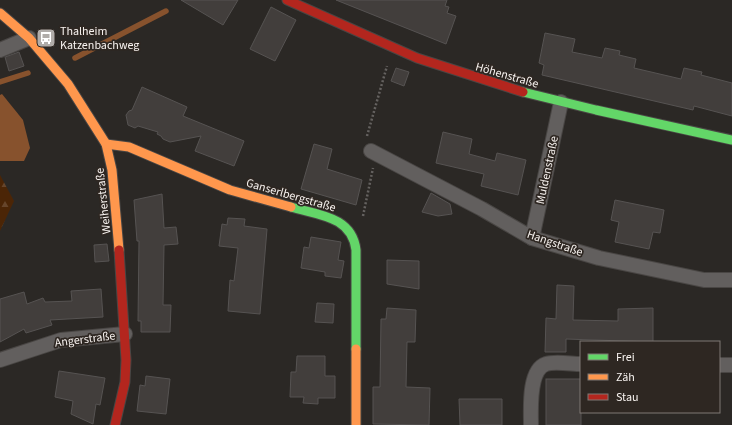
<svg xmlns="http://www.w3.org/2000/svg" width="732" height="425" viewBox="0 0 732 425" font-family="'Source Sans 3',sans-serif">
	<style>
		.forest { fill: url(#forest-firs) }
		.water { fill: #87522d }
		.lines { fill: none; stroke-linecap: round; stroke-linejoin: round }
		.stream { stroke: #87522d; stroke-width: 5.5 }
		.building { fill: #423e3c; stroke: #565352 }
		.street-casing { stroke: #494644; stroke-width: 16 }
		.fast-casing { stroke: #494644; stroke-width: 11 }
		.slow-casing { stroke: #494644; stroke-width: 11 }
		.jam-casing { stroke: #494644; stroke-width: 11 }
		.path { stroke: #656260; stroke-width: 2.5; stroke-dasharray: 2 2; stroke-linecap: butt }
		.street { stroke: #625f5e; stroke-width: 14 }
		.fast { stroke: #63d668; stroke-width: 9 }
		.slow { stroke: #ff974d; stroke-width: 9 }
		.jam { stroke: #b3261e; stroke-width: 9 }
		.labels { text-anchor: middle; stroke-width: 3.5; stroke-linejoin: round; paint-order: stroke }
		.poi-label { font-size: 12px; fill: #f8f3f0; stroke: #2e2722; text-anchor: start }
		.street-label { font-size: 12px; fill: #f8f3f0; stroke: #2e2722 }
	</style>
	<defs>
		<pattern id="forest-firs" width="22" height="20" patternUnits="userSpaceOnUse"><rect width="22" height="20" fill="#4b2506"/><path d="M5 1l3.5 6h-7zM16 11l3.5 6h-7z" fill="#66452b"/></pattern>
	</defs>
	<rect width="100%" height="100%" fill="#2b2825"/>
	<polygon class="forest" points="0,175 14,201 0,231"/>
	<polygon class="water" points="2,94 23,120 30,148 24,161 0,161 0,95"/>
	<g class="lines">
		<g class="stream">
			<polyline points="75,58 166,11"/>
			<polyline points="0,82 28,73"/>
		</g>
	</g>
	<g class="building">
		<polygon points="181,0 238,0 223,25"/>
		<polygon points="336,0 447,0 445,6 449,7 447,13 456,16 446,44"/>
		<polygon points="271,7 296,20 275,61 250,49"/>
		<polygon points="545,33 575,39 572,52 602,58 605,48 620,51 619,55 636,59 634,68 681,79 684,68 702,72 701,75 732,83 732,116 694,106 693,110 542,75 544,65 539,63"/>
		<polygon points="19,52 24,66 9,71 5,57"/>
		<polygon points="396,68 409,72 404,86 391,81"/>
		<polygon points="142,87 187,107 183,116 244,141 234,166 195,151 201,136 170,142 163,139 161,136 157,134 158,132 138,126 135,128 128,125 126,115 129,111 132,110"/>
		<polygon points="443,132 472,139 469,154 495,161 497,153 526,160 518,195 481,186 484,174 436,163"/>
		<polygon points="314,144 332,149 327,169 362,180 356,205 301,189"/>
		<polygon points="431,193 450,204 452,214 438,216 422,212"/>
		<polygon points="162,194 164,228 176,227 178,244 164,245 163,305 171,305 170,332 141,332 141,321 138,321 139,241 137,241 134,200"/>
		<polygon points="615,200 664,210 660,233 653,232 649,249 615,242 619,222 611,220"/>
		<polygon points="228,218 245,219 244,226 267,229 260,314 228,311 230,280 234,281 238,248 219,246 222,224 227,225"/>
		<polygon points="311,237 341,242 338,260 344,261 341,278 325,276 325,272 301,268 304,247 309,248"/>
		<polygon points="107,244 109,261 95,262 94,245"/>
		<polygon points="387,260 419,261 419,289 387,284"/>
		<polygon points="557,285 574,286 573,320 618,321 618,309 653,308 653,342 566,339 566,352 545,352 546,318 556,319"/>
		<polygon points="101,289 103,317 50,320 52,325 26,333 24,329 0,342 0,299 24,292 27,304 43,298 45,302 72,301 71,291"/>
		<polygon points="317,303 334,304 333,323 315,322"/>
		<polygon points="387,308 416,310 415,342 407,342 406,387 430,388 429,425 373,424 373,387 380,387 381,319 386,319"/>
		<polygon points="297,356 325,356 325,376 335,376 335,398 318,398 318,404 303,403 304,397 290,397 291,372 296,372"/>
		<polygon points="59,371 105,378 100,405 96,404 93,424 71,414 73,401 55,397"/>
		<polygon points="146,376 170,379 166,414 137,411 140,385 145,386"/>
		<rect x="546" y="379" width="35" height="46"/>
		<polygon points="459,399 502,399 502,425 460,425"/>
	</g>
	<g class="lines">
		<g class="street-casing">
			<g id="street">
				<polyline points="0,50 29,38"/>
				<polyline points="371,151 482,209 532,238 599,258 704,280 732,280"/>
				<polyline points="532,238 561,102"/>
				<polyline points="0,360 61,340 125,334"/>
				<polyline points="719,365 732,365"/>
				<path d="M531 425C531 410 528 370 546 364 554 361 572 364 581 364"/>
			</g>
		</g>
		<g class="fast-casing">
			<g id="fast">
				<polyline points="523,92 596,110 732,140"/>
				<path d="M291 207C318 215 352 216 356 250V349"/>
			</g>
		</g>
		<g class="slow-casing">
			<g id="slow">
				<polyline points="0,13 29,38 68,84 106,144 112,170 119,250"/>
				<polyline points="106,144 129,147 230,190 291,207"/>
				<polyline points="356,349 356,425"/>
			</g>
		</g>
		<g class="jam-casing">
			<g id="jam">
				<polyline points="287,0 417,58 523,92"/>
				<polyline points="115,425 125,382 126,360 119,250"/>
			</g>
		</g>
		<g class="path">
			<polyline points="367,136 387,66"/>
			<polyline points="363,216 373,168"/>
		</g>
		<use href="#street" class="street"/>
		<use href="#fast" class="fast"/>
		<use href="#slow" class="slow"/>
		<use href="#jam" class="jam"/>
	</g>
	<defs>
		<g id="bus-square" transform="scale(1)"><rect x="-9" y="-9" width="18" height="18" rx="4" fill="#b0aca9" stroke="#2e2722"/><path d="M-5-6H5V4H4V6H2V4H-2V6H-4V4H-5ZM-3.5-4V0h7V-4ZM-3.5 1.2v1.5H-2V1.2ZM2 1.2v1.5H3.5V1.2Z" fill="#fff"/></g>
	</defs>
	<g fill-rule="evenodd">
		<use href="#bus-square" x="46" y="38"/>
	</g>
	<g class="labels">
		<g class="poi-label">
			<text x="60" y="35">Thalheim<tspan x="60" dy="14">Katzenbachweg</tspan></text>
		</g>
		<g class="street-label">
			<text transform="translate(507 75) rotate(16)" y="4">Höhenstraße</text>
			<text transform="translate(547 170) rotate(-78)" y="4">Muldenstraße</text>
			<text transform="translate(291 195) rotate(16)" y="4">Ganserlbergstraße</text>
			<text transform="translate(103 201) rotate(-96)" y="4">Weiherstraße</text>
			<text transform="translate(555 243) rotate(19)" y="4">Hangstraße</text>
			<text transform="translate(85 339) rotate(-7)" y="4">Angerstraße</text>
		</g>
	</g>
	<rect x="580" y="341" width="140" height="72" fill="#2e2722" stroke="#7f7974"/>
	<rect x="588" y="354" width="20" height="6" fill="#63d668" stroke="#7f7974"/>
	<text x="616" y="361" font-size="12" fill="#f8f3f0">Frei</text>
	<rect x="588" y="374" width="20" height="6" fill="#ff974d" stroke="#7f7974"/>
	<text x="616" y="381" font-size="12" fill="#f8f3f0">Zäh</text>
	<rect x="588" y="394" width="20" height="6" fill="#b3261e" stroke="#7f7974"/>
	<text x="616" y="401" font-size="12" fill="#f8f3f0">Stau</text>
</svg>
